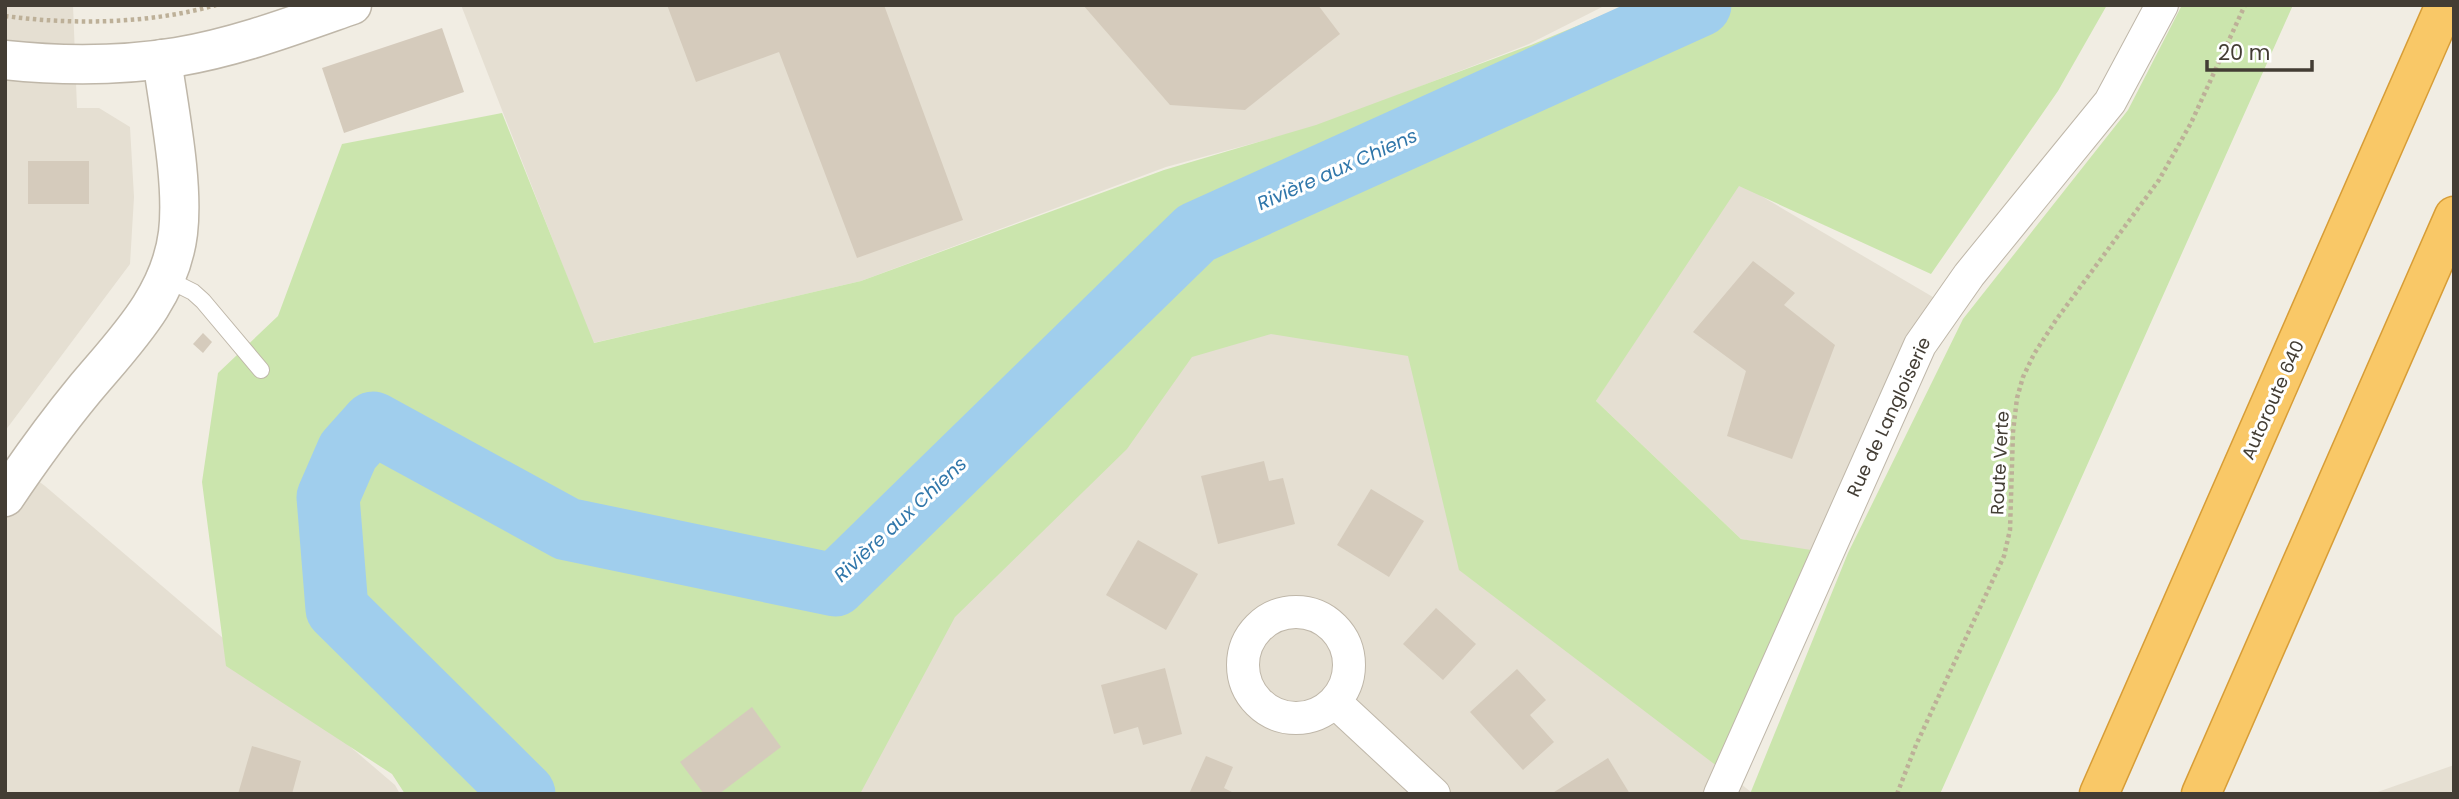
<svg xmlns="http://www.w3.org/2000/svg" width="2459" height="799" viewBox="0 0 2459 799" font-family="Poppins,sans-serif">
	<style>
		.residential { fill: #e5dfd2 }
		.green { fill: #cbe5ad }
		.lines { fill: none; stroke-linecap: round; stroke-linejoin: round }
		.river { stroke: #a0ceed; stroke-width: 63 }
		.building { fill: #d5cbbc }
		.service-casing { stroke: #bfb7a9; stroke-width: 18 }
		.minor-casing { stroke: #bfb7a9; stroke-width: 34 }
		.tertiary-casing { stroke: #bfb7a9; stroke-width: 41 }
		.motorway-casing { stroke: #d79d37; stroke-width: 41 }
		.path { stroke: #bdb098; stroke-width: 4.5; stroke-dasharray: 3.5 3.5; stroke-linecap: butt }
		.service { stroke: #fff; stroke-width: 16 }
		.minor { stroke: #fff; stroke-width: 32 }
		.tertiary { stroke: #fff; stroke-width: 38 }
		.motorway { stroke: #f9c867; stroke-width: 38 }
		.labels { text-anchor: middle; stroke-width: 6; stroke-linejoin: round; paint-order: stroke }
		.street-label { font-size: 18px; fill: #433d34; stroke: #fff }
		.water-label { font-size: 19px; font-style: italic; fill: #3177aa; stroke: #fff }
	</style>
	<rect width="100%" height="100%" fill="#f1ede3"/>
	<g class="residential">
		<polygon points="5,5 73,5 77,108 99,108 130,127 134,197 130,264 5,431"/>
		<polygon points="461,5 1606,5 1529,44 1321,125 1166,167 861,281 593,343"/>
		<polygon points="1734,180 1938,300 1821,554 1741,539 1596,401"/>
		<polygon points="1283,332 1420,354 1464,563 1751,792 1750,794 838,794 975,584 1193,345"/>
		<polygon points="5,456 45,486 395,785 400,794 5,794"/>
		<polygon points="2454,765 2454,794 2372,794"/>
	</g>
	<g class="green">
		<polygon points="1627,5 2107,5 2058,91 1931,274 1739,186 1596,401 1741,539 1830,553 1730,776 1459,570 1408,356 1271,334 1192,357 1127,449 955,617 860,794 405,794 392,774 226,666 202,482 218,373 278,316 342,144 502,113 594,343 861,281 1164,170 1316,125 1531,45"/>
		<polygon points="2182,5 2293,5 1940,794 1750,794 1848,553 1963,319 2128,110"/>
	</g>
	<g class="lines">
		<polyline class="river" points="524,794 337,609 328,497 348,451 373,423 567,529 835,585 1196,233 1700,5"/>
	</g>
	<g class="building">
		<polygon points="667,5 884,5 963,220 857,258 779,52 696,82"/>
		<polygon points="1083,5 1318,5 1340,34 1245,110 1170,105"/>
		<polygon points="442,28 464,92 344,133 322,68"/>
		<rect x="28" y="161" width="61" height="43"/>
		<polygon points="1753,261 1795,293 1784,305 1835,345 1792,459 1727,436 1746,371 1693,332"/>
		<polygon points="203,333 212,342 203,353 193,344"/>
		<polygon points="1264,461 1269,481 1283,478 1295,524 1218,544 1201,476"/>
		<polygon points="1371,489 1424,521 1389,577 1337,545"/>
		<polygon points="1138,540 1198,574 1166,630 1106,595"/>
		<polygon points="1436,608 1476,644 1443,680 1403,644"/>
		<polygon points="1165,668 1182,734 1143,745 1138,727 1114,734 1101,685"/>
		<polygon points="1517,669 1546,700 1530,715 1554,742 1523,770 1470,712"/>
		<polygon points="752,707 781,747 719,794 704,794 680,762"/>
		<polygon points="252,746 301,761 292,794 238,794"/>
		<polygon points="1206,756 1233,767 1224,788 1236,794 1189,794"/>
		<polygon points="1608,758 1630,794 1551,794"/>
	</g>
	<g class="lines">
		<g class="service-casing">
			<polyline id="service" points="167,279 193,292 203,301 261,370"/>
		</g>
		<g class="minor-casing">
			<g id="minor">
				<circle cx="1296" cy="665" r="53"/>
				<polyline points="1335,702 1434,794"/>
				<polyline points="1720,794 1920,345 1969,275 2110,102 2162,5"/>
			</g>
		</g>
		<g class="tertiary-casing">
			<g id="tertiary">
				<path d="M5 60C61 66 121 66 177 57 237 47 295 25 352 5"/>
				<path d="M5 497C30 460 56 424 84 390 124 342 170 298 178 233 184 183 169 110 162 59"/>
			</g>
		</g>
		<g class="motorway-casing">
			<g id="motorway">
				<polyline points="2099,794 2445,5"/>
				<polyline points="2201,794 2454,216"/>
			</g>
		</g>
		<g class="path">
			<path d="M5 16C73 25 150 24 216 5"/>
			<polyline points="1897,794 1916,745 2004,556 2010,530 2013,432 2017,398 2023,377 2034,354 2056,320 2159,180 2191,123 2245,5"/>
		</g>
		<use href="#service" class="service"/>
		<use href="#minor" class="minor"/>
		<use href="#tertiary" class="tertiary"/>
		<use href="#motorway" class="motorway"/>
	</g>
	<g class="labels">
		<g class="street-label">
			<text transform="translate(2273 400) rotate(-66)" y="6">Autoroute 640</text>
			<text transform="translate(1889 417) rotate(-65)" y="6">Rue de Langloiserie</text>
			<text transform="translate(2000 463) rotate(-87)" y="6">Route Verte</text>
		</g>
		<g class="water-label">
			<text transform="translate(1337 169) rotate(-24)" y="7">Rivière aux Chiens</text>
			<text transform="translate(900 519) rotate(-43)" y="7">Rivière aux Chiens</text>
		</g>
	</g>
	<rect width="2459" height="799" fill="none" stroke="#433d34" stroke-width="14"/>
	<path d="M2207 60v10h105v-10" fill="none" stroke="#433d34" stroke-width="3.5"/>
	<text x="2218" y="60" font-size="21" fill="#433d34" stroke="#ffffff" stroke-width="5" paint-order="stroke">20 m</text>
</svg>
